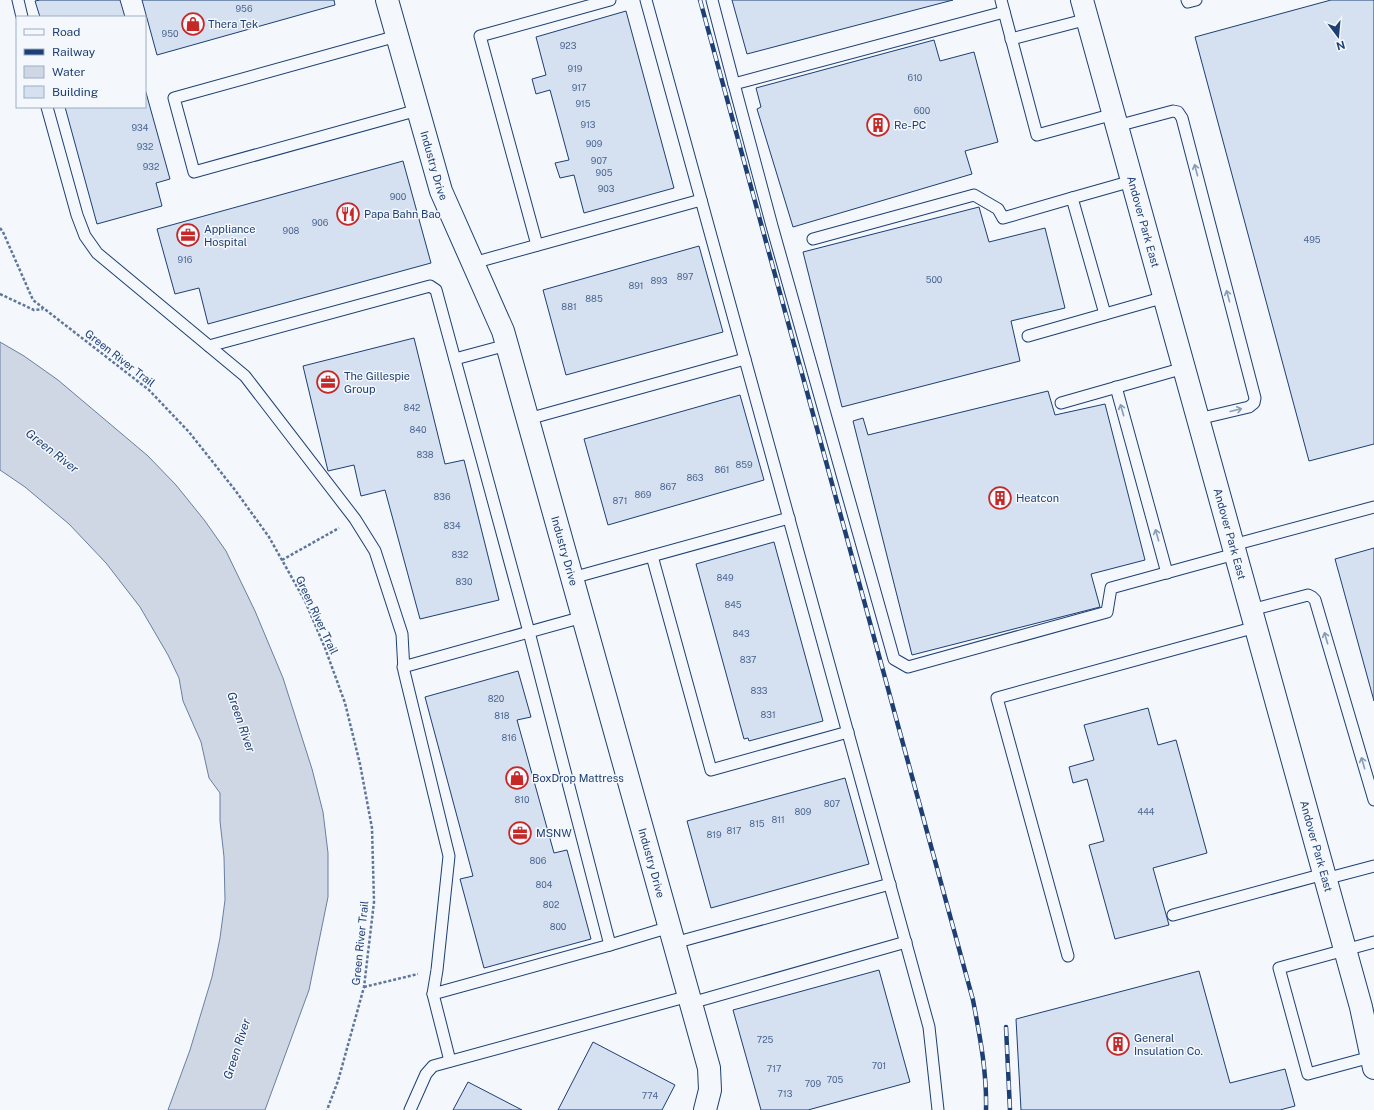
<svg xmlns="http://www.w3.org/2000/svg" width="1374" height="1110" viewBox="0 0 1374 1110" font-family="'Public Sans',sans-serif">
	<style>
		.water { fill: #cfd7e4; stroke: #687fa3 }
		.building { fill: #d5e0f0; stroke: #1d3f73 }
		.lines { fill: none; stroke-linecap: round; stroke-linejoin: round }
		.lane-casing { stroke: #1d3f73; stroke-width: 13 }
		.street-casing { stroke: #1d3f73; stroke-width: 24 }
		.secondary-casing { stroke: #1d3f73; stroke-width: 24 }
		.path { stroke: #5e769c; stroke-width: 2.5; stroke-dasharray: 3 2; stroke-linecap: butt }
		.lane { stroke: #f4f7fb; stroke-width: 11 }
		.street { stroke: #f4f7fb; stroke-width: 22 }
		.secondary { stroke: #f4f7fb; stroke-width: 22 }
		.rail-casing { stroke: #1d3f73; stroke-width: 4.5 }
		.rail { stroke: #f4f7fb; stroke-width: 3; stroke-dasharray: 9; stroke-linecap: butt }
		.oneway { stroke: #889bb7 }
		.labels { text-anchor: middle; stroke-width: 3; stroke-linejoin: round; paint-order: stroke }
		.number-label { font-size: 9px; fill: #4b6792 }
		.poi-label { font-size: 11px; fill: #1d3f73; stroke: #f4f7fb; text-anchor: start }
		.street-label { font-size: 11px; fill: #1d3f73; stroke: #f4f7fb }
		.water-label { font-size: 12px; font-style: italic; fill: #1d3f73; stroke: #f4f7fb }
	</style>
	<rect width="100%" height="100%" fill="#f4f7fb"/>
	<polygon class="water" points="0,342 24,356 58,380 148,456 176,485 205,521 226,551 255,611 283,678 312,769 323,812 328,853 328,897 309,990 265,1110 168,1110 190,1050 212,977 220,938 225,900 224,857 220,821 220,793 209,778 201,742 183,701 179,678 168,655 140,607 106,563 69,524 25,487 0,470"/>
	<g class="building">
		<polygon points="40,0 120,0 125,17 40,17 35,1"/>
		<polygon points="142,0 334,0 335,5 157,55"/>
		<polygon points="732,0 953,0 747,54"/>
		<polygon points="1331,0 1374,0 1374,444 1309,461 1195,37"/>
		<polygon points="626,11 674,188 584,213 574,175 560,178 555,163 569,160 550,90 536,94 532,79 546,75 536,37"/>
		<polygon points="934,40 940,61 974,52 998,142 965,151 972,174 793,227 757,109 761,107 756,88"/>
		<polygon points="145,89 170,179 156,183 162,206 97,224 65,107 145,107"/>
		<polygon points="403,161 431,263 208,324 199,288 175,294 157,229"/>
		<polygon points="979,207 989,242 1045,228 1065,308 1011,321 1020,361 842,407 803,252"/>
		<polygon points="699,246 723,332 566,375 543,290"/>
		<polygon points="414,338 445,464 464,460 499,600 420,619 385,490 361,496 354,465 328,471 303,366"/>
		<polygon points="1048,391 1055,415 1105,404 1145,560 1091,574 1100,607 912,655 853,421 863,418 868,435"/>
		<polygon points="740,395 764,480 608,525 584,439"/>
		<polygon points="774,542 823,721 749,741 748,738 744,739 696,564"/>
		<polygon points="1374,548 1374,701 1335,559"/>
		<polygon points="518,671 531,717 517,720 554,853 567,850 591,939 484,968 460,879 473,876 425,697"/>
		<polygon points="1148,708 1158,745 1176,740 1207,853 1153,868 1169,925 1115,939 1089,845 1104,841 1087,779 1073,783 1069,767 1094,760 1084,725"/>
		<polygon points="845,778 869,864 711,908 687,821"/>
		<polygon points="879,970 910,1082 808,1110 761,1110 733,1010"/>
		<polygon points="1199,971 1230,1083 1285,1069 1295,1106 1280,1110 1021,1110 1016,1019"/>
		<polygon points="593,1042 675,1085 662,1110 558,1110"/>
		<polygon points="468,1082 522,1110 453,1110"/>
	</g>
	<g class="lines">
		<g class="lane-casing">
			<g id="lane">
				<polyline points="18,0 22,17"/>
				<polyline points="646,0 929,1027 938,1110"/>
				<polyline points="712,0 734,84"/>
				<polyline points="1001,0 1037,135 1114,114"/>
				<polyline points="1187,0 1188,2 1196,0"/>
				<polyline points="1004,12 734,84 772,226 894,659 908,667 1107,612 1111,588 1235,554"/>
				<polyline points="397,36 174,98 194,172 418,110"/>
				<polyline points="1011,39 1088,19"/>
				<polyline points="47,107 77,215 85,236 97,253 245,376 355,519 375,551 402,634 404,671 449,856 437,970 433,994 450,1061"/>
				<polyline points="1117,126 1173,111 1178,112 1182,118 1255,398 1254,403 1249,407 1198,419"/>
				<polyline points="813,239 974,195 998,209 1003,218 1072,198"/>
				<polyline points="537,245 480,36 610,0"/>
				<polyline points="473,263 701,200"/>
				<polyline points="1105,314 1072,198 1132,181"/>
				<polyline points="1028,336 1165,297"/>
				<polyline points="209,346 430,286 436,290 529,632 610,945"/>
				<polyline points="455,359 507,345"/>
				<polyline points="1116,387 1167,573"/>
				<polyline points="1061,403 1184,368"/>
				<polyline points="528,419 745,359"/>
				<polyline points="1233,545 1374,507"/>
				<polyline points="652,556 711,770 848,732"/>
				<polyline points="572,578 789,518"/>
				<polyline points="1251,610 1308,595 1312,597 1315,600 1374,800"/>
				<polyline points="403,667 583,617"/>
				<polyline points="1325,879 1374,866"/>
				<polyline points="1173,915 1324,874"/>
				<polyline points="674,943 890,884"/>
				<polyline points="1068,956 997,698 1256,627"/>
				<polyline points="433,994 610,945 670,927"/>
				<polyline points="691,1003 906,942"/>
				<polyline points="1371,1057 1308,1074 1279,968 1374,942"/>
				<polyline points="410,1110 426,1074 433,1066 689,996"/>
			</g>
		</g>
		<g class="street-casing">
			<g id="street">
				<path id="s1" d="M387 0 441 191 503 331 507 345 709 1068 710 1090 705 1110"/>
			</g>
		</g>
		<g class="secondary-casing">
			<g id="secondary">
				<path id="s2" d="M1082 0 1361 1007 1374 1068"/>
			</g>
		</g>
		<g class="path">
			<polyline points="0,228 3,232 33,300 149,390 189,432 235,490 269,537 305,601 325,648 345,703 360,764 372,828 374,902 364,987 338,1081 327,1110"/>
			<polyline points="0,294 34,310 43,309"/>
			<polyline points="282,560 339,528"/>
			<polyline points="364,987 418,974"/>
		</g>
		<use href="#lane" class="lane"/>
		<use href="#street" class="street"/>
		<use href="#secondary" class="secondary"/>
		<g class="rail-casing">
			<g id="rail">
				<path d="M700 0 973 1000C980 1037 987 1072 986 1110"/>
				<polyline points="1006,1027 1010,1110"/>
			</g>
		</g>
		<use href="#rail" class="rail"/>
	</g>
	<defs><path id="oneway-shaft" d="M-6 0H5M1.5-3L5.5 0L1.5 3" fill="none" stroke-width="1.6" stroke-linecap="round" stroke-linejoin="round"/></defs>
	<g class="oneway">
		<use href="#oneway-shaft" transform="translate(1196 170) rotate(-105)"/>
		<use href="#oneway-shaft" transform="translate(1228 296) rotate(-105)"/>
		<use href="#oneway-shaft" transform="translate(1122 410) rotate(-106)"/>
		<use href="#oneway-shaft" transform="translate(1236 410) rotate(-14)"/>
		<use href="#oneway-shaft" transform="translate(1157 535) rotate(-106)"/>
		<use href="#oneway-shaft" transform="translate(1326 638) rotate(-106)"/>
		<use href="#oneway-shaft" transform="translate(1363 763) rotate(-106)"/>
	</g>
	<defs>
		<g id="shop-ring" transform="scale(1.15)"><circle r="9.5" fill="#f4f7fb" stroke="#c62828" stroke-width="1.5"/><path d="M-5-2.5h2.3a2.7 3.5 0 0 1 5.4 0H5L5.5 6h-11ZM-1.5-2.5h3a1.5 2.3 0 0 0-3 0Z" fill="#c62828"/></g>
		<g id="building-ring" transform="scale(1.15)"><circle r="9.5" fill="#f4f7fb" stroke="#c62828" stroke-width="1.5"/><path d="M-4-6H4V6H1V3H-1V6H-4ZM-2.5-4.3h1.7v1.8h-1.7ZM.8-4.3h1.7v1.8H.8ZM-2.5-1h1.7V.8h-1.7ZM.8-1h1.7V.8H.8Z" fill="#c62828"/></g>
		<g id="restaurant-ring" transform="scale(1.15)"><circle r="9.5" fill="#f4f7fb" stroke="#c62828" stroke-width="1.5"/><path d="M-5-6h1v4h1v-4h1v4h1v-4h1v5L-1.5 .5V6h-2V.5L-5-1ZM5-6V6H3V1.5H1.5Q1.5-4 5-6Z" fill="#c62828"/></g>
		<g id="office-ring" transform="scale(1.15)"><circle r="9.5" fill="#f4f7fb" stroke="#c62828" stroke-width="1.5"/><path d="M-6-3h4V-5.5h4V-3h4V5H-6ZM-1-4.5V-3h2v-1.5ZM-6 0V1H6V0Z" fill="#c62828"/></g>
	</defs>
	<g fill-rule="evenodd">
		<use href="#shop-ring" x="193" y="24"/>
		<use href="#building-ring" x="878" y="125"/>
		<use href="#restaurant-ring" x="348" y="214"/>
		<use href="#office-ring" x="188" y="235"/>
		<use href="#office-ring" x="328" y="382"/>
		<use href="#building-ring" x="1000" y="498"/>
		<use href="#shop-ring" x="517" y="778"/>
		<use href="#office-ring" x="520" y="833"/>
		<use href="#building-ring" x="1118" y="1044"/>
	</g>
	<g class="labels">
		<g class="number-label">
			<text x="244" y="12">956</text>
			<text x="170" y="37">950</text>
			<text x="568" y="49">923</text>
			<text x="575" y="72">919</text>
			<text x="915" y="81">610</text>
			<text x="579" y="91">917</text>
			<text x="583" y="107">915</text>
			<text x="922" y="114">600</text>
			<text x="588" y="128">913</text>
			<text x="140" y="131">934</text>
			<text x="594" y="147">909</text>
			<text x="145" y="150">932</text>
			<text x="599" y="164">907</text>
			<text x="151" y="170">932</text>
			<text x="604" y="176">905</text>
			<text x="606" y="192">903</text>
			<text x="398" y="200">900</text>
			<text x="320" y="226">906</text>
			<text x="291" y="234">908</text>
			<text x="1312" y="243">495</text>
			<text x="185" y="263">916</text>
			<text x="685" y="280">897</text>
			<text x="934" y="283">500</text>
			<text x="659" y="284">893</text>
			<text x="636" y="289">891</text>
			<text x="594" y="302">885</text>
			<text x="569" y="310">881</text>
			<text x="412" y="411">842</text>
			<text x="418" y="433">840</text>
			<text x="425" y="458">838</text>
			<text x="744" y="468">859</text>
			<text x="722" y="473">861</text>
			<text x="695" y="481">863</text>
			<text x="668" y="490">867</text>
			<text x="643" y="498">869</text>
			<text x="442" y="500">836</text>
			<text x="620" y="504">871</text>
			<text x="452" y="529">834</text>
			<text x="460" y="558">832</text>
			<text x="725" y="581">849</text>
			<text x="464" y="585">830</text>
			<text x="733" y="608">845</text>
			<text x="741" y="637">843</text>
			<text x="748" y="663">837</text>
			<text x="759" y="694">833</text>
			<text x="496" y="702">820</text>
			<text x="768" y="718">831</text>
			<text x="502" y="719">818</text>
			<text x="509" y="741">816</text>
			<text x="522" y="803">810</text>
			<text x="832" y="807">807</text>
			<text x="803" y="815">809</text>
			<text x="1146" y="815">444</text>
			<text x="778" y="823">811</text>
			<text x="757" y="827">815</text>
			<text x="734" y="834">817</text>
			<text x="714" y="838">819</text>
			<text x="538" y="864">806</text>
			<text x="544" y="888">804</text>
			<text x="551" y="908">802</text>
			<text x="558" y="930">800</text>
			<text x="765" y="1043">725</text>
			<text x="879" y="1069">701</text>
			<text x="774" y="1072">717</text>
			<text x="835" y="1083">705</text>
			<text x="813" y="1087">709</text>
			<text x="785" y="1097">713</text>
			<text x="650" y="1099">774</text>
		</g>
		<g class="poi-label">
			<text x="208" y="28">Thera Tek</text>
			<text x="894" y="129">Re-PC</text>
			<text x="364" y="218">Papa Bahn Bao</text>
			<text x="204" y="233">Appliance<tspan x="204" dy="13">Hospital</tspan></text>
			<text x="344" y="380">The Gillespie<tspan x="344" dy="13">Group</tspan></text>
			<text x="1016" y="502">Heatcon</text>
			<text x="532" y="782">BoxDrop Mattress</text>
			<text x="536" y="837">MSNW</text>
			<text x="1134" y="1042">General<tspan x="1134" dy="13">Insulation Co.</tspan></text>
		</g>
		<g class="street-label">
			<text dy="4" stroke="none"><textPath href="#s1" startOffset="172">Industry Drive</textPath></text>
			<text dy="4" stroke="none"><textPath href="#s2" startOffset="230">Andover Park East</textPath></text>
			<text transform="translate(120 358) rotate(38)" y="4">Green River Trail</text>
			<text dy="4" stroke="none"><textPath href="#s2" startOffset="554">Andover Park East</textPath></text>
			<text dy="4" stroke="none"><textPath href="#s1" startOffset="580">Industry Drive</textPath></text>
			<text transform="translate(317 615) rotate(65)" y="4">Green River Trail</text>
			<text dy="4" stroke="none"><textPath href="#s2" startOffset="878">Andover Park East</textPath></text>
			<text dy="4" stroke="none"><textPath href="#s1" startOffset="904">Industry Drive</textPath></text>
			<text transform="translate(360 943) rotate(-84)" y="4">Green River Trail</text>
		</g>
		<g class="water-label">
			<text transform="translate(52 451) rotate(38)" y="4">Green River</text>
			<text transform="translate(241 722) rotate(71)" y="4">Green River</text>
			<text transform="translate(237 1049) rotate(-72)" y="4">Green River</text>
		</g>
	</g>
	<rect x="16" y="16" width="130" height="92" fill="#f4f7fb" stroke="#9eadc5"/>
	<rect x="24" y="29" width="20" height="6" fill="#f4f7fb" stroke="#9eadc5"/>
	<text x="52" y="36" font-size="12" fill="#1d3f73">Road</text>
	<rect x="24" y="49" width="20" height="6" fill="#1d3f73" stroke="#9eadc5"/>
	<text x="52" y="56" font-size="12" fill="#1d3f73">Railway</text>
	<rect x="24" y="66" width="20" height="12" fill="#cfd7e4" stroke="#9eadc5"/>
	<text x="52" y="76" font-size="12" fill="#1d3f73">Water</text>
	<rect x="24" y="86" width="20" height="12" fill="#d5e0f0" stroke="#9eadc5"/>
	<text x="52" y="96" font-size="12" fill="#1d3f73">Building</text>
	<g transform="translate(1338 36) rotate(164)" stroke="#f4f7fb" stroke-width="3" paint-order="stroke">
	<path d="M0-3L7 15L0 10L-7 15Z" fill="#1d3f73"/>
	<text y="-6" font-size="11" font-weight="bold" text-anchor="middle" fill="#1d3f73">N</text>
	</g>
</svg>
